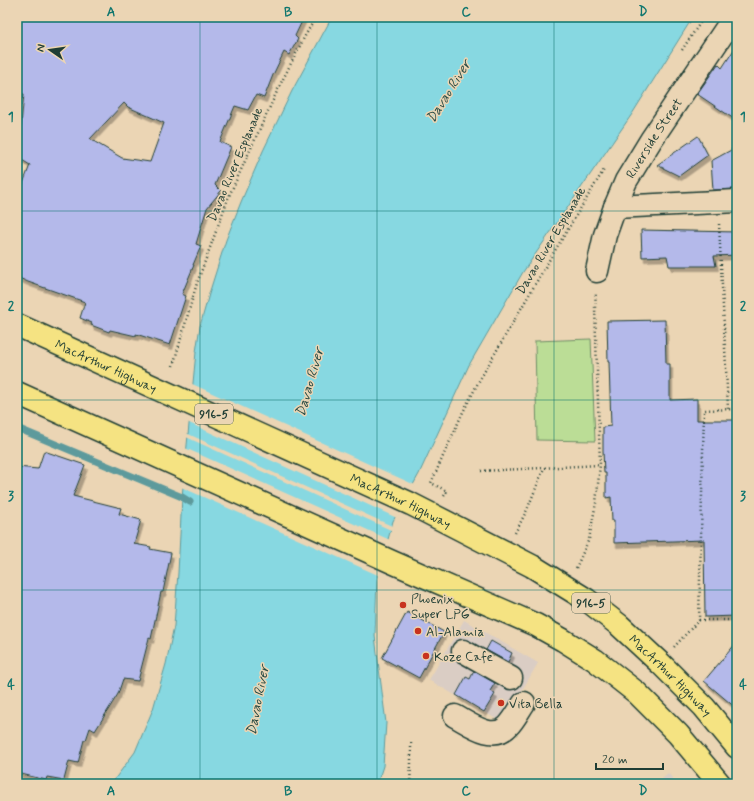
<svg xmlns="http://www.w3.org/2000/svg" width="754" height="801" viewBox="0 0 754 801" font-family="Mynerve,sans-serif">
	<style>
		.built { fill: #dacdc4 }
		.green { fill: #bbdd96; stroke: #6d8d65 }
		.water { fill: #87d8e1; stroke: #5d9a9c }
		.pier { fill: #ebd5b4 }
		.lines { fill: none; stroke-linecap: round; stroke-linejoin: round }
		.stream { stroke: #5d9a9c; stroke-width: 7 }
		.building { fill: #b4b9ea; stroke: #1f3d34; fill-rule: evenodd; filter: url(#shadow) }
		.minor-casing { stroke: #1f3d34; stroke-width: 25 }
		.major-casing { stroke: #1f3d34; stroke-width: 25 }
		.path { stroke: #1f3d34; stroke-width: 2.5; stroke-dasharray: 1 3; stroke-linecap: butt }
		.minor { stroke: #ebd5b4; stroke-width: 22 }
		.major { stroke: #f5e382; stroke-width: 22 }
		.grid { fill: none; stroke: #0f766e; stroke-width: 1; stroke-opacity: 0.55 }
		.poi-dot { fill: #c8321e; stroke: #ebd5b4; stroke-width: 1.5 }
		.labels { text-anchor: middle; stroke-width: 3; stroke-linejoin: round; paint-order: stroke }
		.shield { fill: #ebd5b4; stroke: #5c6b5a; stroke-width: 1 }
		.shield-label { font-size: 12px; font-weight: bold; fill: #1f3d34 }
		.street-label { font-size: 13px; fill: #1f3d34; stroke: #ebd5b4 }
		.poi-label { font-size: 13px; fill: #1f3d34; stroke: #ebd5b4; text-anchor: start }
		.water-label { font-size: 14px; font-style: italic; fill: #294c45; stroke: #ebd5b4 }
		.neatline { fill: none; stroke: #0f766e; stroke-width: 1.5 }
		.grid-label { font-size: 13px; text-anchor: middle; font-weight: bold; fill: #0f766e }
	</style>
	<defs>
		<filter id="shadow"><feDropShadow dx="2.5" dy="4.5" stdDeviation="0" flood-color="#0004"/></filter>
	</defs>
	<rect width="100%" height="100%" fill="#ebd5b4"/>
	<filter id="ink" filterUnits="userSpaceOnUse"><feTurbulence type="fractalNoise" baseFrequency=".025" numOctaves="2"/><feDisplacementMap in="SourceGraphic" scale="8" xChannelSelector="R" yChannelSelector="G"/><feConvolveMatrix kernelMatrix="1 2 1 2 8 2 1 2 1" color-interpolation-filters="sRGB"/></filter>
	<g filter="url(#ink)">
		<g class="built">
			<polygon points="464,620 538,663 503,723 429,680"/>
			<polygon points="668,773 677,784 656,784"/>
		</g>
		<polygon class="green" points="591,339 595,441 537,440 535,341"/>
		<polygon class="water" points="332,17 693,17 632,114 523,272 469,365 419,474 393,521 377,580 376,607 375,636 378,661 386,723 383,766 377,784 111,784 135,752 153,709 166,664 174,626 178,573 182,497 196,352 200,326 209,294 226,240 241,202 263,151 292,91"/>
		<g class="pier">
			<polygon points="190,383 415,485 397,518 187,422"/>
			<polygon points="186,433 394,527 393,531 186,437"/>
			<polygon points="185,448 390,540 380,576 181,487"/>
		</g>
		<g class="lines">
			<polyline class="stream" points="17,428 182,497 190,502"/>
		</g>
		<g class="building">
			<path d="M17 17H304L295 36 298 39 289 55 284 52 273 75 264 98 256 95 248 110 235 106 220 142 231 147 215 185 221 191 207 208 196 244 201 246 193 265H194L182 294 186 296 170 345 136 334V336L110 330 109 332 91 325 92 323 80 318 85 302 28 282 17 277V199L30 165 17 157V132L21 125 24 94 17 93ZM124 103 128 107 164 123 150 162 122 158 90 139Z"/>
			<polygon points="737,45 737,121 697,94 718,64 722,68"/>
			<polygon points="698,136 708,155 679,176 657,165"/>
			<polygon points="733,149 737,162 737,189 713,190 711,161"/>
			<polygon points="641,230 737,232 737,255 714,256 716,266 669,266 667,256 642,257"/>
			<polygon points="665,320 666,364 670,364 670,400 697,399 697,420 737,420 737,616 705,617 704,540 614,543 614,521 612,521 611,497 606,498 606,473 604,473 603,451 603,427 611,426 609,362 608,362 607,321"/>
			<polygon points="44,451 85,465 73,496 121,508 119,514 141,520 134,544 151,547 150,549 171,553 163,592 161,592 151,639 149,638 138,681 123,679 118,694 95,731 90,728 86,740 84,740 78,763 69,761 64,780 47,777 46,780 17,773 17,467 38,469"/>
			<polygon points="407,612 444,632 419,678 382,658"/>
			<polygon points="491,641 512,653 508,662 486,650"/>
			<polygon points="737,642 737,709 704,681"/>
			<polygon points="474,671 495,683 490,691 495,694 484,712 456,695 466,677 470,679"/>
		</g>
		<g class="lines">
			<g class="minor-casing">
				<g id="minor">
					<polyline points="615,207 737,201"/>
					<path id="s1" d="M597 271 605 235 615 207 626 181 651 140 734 17"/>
					<polyline points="463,651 511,678"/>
					<path d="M455 716C470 724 493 742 508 726 515 719 519 710 524 703"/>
				</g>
			</g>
			<g class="major-casing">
				<g id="major">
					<path id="s2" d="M17 325 411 504 532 566 587 600 619 625 661 664 704 707 737 747"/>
					<polyline points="17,393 392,562 536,625 563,640 595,660 637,693 678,734 720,784"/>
				</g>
			</g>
			<g class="path">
				<polyline points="682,50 704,17"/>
				<polyline points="719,224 728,409"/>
				<polyline points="173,366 197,283 229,196 280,85 305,36 316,17"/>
				<polyline points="481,471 600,465"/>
				<polyline points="444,496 447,491 431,483 463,412 479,381 551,257 605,168"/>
				<polyline points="515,533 527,510 544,468"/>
				<polyline points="576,568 589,539 596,503 600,465 595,307 596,292"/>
				<polyline points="699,620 737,620"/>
				<polyline points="674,647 699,620 704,410 737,409"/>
				<polyline points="410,784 411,763 411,741"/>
			</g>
			<use href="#minor" class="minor"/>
			<use href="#major" class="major"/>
		</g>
	</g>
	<path class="grid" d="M200 17V784M377 17V784M554 17V784M17 211H737M17 400H737M17 590H737"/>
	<g class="poi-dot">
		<circle cx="403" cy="605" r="4"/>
		<circle cx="418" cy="631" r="4"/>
		<circle cx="426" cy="656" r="4"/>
		<circle cx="501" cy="703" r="4"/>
	</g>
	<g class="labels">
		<g class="shield">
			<rect x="195" y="404" width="38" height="20" rx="3"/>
			<rect x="572" y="593" width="38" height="20" rx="3"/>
		</g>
		<g class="shield-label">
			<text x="214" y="418">916-5</text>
			<text x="591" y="607">916-5</text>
		</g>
		<g class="street-label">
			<text dy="5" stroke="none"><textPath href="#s1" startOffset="146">Riverside Street</textPath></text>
			<text transform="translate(234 164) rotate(-67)" y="5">Davao River Esplanade</text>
			<text transform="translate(550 240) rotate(-59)" y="5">Davao River Esplanade</text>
			<text dy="5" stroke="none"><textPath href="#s2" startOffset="98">MacArthur Highway</textPath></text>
			<text dy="5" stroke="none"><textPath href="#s2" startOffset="422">MacArthur Highway</textPath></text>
			<text dy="5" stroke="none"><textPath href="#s2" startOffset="746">MacArthur Highway</textPath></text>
		</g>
		<g class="poi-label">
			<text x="411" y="603">Phoenix<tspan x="411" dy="15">Super LPG</tspan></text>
			<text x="426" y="636">Al-Alamia</text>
			<text x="434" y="661">Koze Cafe</text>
			<text x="509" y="708">Vita Bella</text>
		</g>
		<g class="water-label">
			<text transform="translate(448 91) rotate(-58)" y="5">Davao River</text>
			<text transform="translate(309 382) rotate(-74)" y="5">Davao River</text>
			<text transform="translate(257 700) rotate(-79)" y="5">Davao River</text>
		</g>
	</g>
	<rect width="754" height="801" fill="none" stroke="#ebd5b4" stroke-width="44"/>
	<g transform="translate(50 50) rotate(283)" stroke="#ebd5b4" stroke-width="3" paint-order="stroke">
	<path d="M0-3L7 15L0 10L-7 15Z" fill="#1f3d34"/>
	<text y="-6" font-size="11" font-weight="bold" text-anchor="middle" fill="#1f3d34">N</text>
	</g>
	<path d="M596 763v6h67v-6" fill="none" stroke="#1f3d34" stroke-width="2"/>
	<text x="602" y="763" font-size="12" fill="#1f3d34" stroke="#ebd5b4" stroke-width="3" paint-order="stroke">20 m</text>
	<rect x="22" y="22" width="710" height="757" class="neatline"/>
	<g class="grid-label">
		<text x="111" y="16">A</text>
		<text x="288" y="16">B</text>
		<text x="466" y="16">C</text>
		<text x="643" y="16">D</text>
		<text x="11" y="121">1</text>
		<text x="743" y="121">1</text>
		<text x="11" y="310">2</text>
		<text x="743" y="310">2</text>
		<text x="11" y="500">3</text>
		<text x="743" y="500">3</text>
		<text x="11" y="689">4</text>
		<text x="743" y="689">4</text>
		<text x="111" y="795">A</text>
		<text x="288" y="795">B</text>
		<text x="466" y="795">C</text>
		<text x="643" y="795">D</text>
	</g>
</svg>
